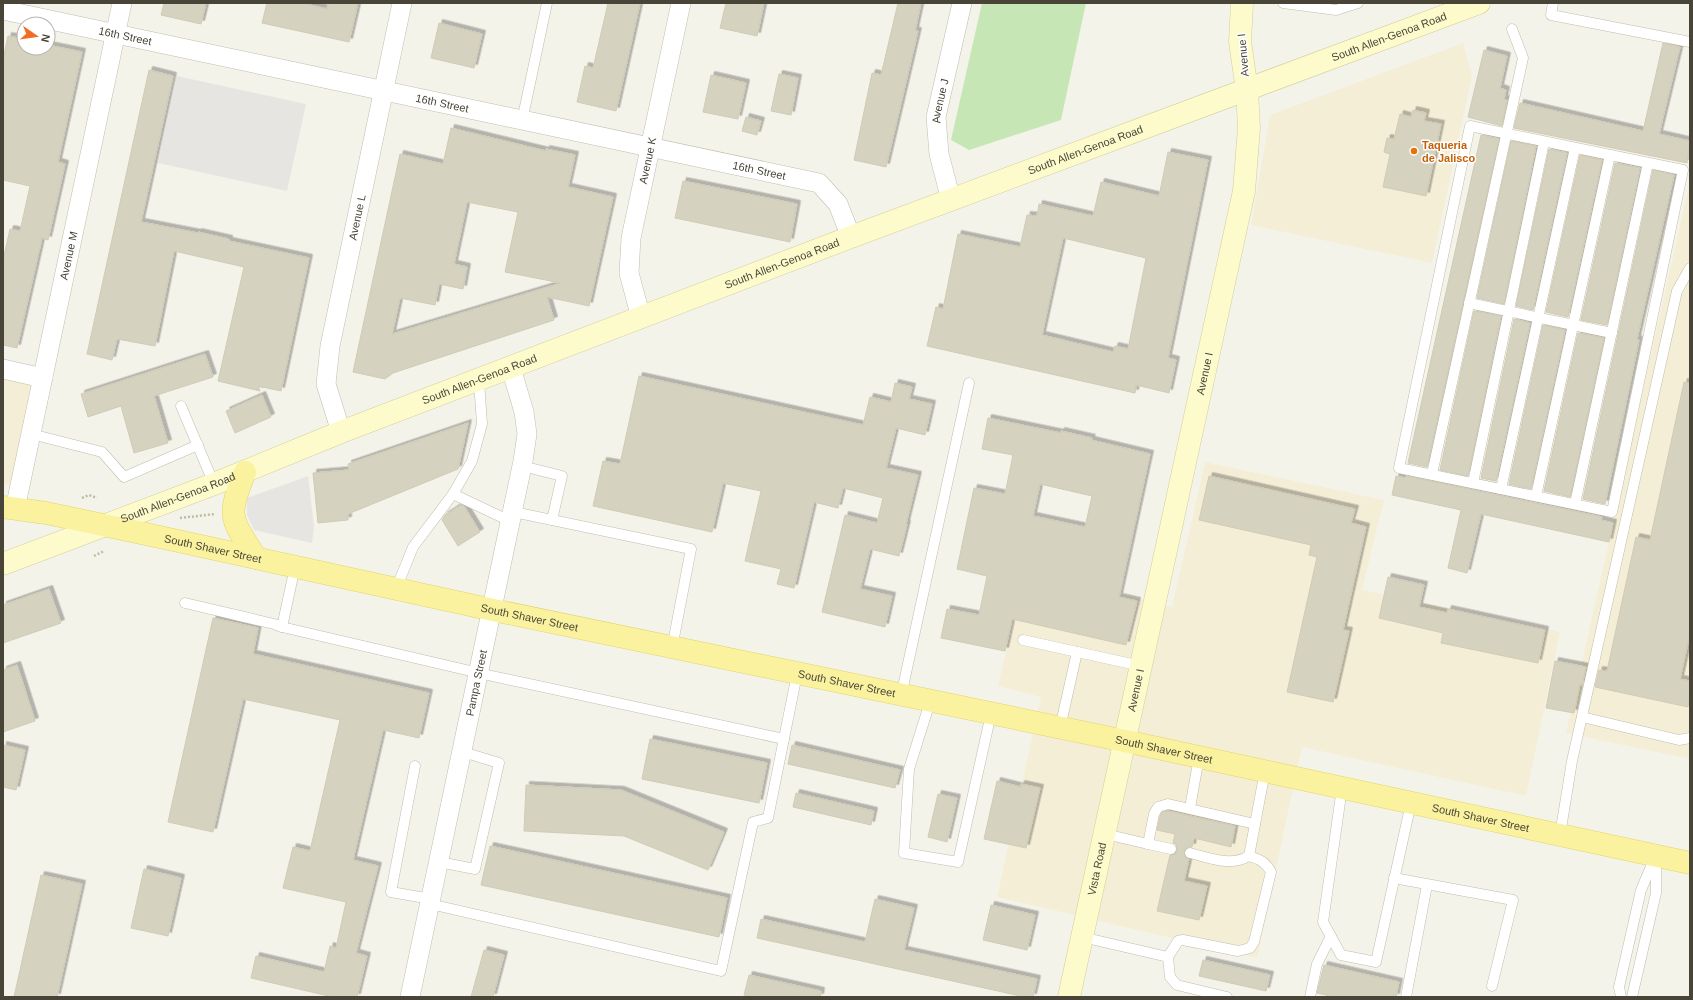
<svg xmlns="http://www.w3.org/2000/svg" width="1693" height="1000" viewBox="0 0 1693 1000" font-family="Helvetica,sans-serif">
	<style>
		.commercial { fill: #f5eed7 }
		.green { fill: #c6e7b5 }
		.parking { fill: #e6e5e2 }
		.building { fill: #d6d2c0; stroke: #d0cbb4; fill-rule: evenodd; filter: url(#shadow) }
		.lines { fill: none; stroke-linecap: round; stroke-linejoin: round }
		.lane-casing { stroke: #c0bdad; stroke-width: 11 }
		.street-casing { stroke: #c0bdad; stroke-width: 20 }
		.secondary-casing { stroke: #d2cf9c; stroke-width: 23 }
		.primary-casing { stroke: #e0d46d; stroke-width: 23 }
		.path { stroke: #c1bc9f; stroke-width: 2.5; stroke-dasharray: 2 2; stroke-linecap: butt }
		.lane { stroke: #fff; stroke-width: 10 }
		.street { stroke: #fff; stroke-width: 19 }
		.secondary { stroke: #fdfbcc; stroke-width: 22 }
		.primary { stroke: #faf29e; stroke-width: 22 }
		.food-dot { fill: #e8710a; stroke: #fff; stroke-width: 1.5 }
		.labels { text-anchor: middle; stroke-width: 3; stroke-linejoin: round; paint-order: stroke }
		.street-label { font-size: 11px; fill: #484538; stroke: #fff }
		.food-label { font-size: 11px; font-weight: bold; fill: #c56008; stroke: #fff; text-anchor: start }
	</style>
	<defs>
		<filter id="shadow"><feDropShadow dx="3.5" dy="-3.5" stdDeviation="0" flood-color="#0004"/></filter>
	</defs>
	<rect width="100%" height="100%" fill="#f4f3ea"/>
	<g class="commercial">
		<polygon points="1463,43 1472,76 1432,263 1251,225 1270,115"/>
		<polygon points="1690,181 1690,759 1566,733"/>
		<polygon points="3,377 34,384 12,486 3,484"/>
		<polygon points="1205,462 1384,500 1362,590 1560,632 1526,796 1302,747 1257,958 997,897 1041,697 998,686 1025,572 1172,607"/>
	</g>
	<polygon class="green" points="982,3 1086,3 1061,120 969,150 951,140"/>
	<g class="parking">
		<polygon points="177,76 306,104 287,191 158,163"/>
		<polygon points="308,476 314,526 312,543 254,530 247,515 247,498"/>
	</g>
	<g class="building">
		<polygon points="164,3 206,3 201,24 161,15"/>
		<polygon points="267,3 302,3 327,9 328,3 358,3 349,42 262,23"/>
		<polygon points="608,3 640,3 616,111 577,102 585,66 593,68"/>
		<polygon points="726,3 764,3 757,36 720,28"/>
		<polygon points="898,3 921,3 915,31 918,31 886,167 854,160 872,73 881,75"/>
		<polygon points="439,23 482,34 474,68 431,58"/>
		<polygon points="8,36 24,39 24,48 48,48 48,45 82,52 58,162 65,164 48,240 42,238 17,348 3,345 3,260 10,229 20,231 30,186 3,180 3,59"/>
		<polygon points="1663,43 1680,47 1659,134 1690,141 1687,163 1514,128 1520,103 1643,131"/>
		<polygon points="1484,50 1507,56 1500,88 1506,90 1504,99 1507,100 1502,126 1468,117"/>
		<polygon points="149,70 173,76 141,222 198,233 198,232 229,239 229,241 309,258 281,391 258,386 260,391 218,381 244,267 174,251 155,346 117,339 112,360 87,354"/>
		<polygon points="779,74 798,78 791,115 771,111"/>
		<polygon points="711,75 746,83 738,119 703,112"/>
		<polygon points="1413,110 1426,113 1424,121 1441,124 1426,196 1383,187 1390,154 1384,152 1387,138 1394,139 1400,114 1411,117"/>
		<polygon points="746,117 761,121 757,135 742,131"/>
		<path d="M451 128 546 151V149L575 155 568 187 613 197 589 306 547 297 554 320 393 373 385 379 353 372 400 154 443 164ZM467 202 518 212 505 272 561 283 392 334 400 298 435 305 439 284 463 289 467 267 454 264Z"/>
		<polygon points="1481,135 1499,139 1427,467 1408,463"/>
		<polygon points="1511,141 1536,146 1504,304 1477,298"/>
		<polygon points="1549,149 1567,153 1533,310 1516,306"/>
		<path d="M1168 152 1208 160 1168 358 1176 360 1169 393 1136 385 1135 393 927 346 936 307 943 309 958 234 1020 247 1027 215 1037 216 1039 204 1093 216 1101 182 1159 196ZM1063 238 1146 258 1128 349 1115 346 1113 352 1042 335Z"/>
		<polygon points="1580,155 1602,160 1568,317 1546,312"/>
		<polygon points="1615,163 1640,168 1607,325 1581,320"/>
		<polygon points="1653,170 1674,175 1637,339 1639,340 1605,504 1583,499"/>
		<polygon points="683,181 797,204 790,242 675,218"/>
		<polygon points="1474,311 1501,316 1468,476 1440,470"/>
		<polygon points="1514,319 1530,323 1496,481 1481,478"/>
		<polygon points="1543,325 1565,330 1531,489 1509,484"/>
		<polygon points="1578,333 1604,338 1570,497 1544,491"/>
		<polygon points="205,354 213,377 154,396 168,443 134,453 121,406 88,417 81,394"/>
		<polygon points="639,376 863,425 870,397 891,402 895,383 912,387 909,399 932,404 925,435 896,428 886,468 918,475 906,524 907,524 899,556 870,549 860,589 892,596 885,627 822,612 845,515 877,523 883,498 843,488 838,508 814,502 794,588 777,584 781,569 745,561 761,491 723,483 712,532 593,506 603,461 620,464"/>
		<polygon points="1684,382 1690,383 1690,634 1680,679 1690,681 1690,696 1688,707 1595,687 1599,670 1607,671 1636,537 1650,540"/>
		<polygon points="262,395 271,417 235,433 226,411"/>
		<path d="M988 418 1061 433V431L1092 438 1091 440 1150 454 1119 597 1137 601 1126 645 1012 619 1005 651 941 638 947 609 979 615 987 576 957 569 974 488 1005 494 1013 455 982 449ZM1040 484 1092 496 1085 527 1033 516Z"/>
		<polygon points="468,423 458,469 348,514 348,520 318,523 313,473 349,470 348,464"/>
		<polygon points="1209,476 1355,509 1351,523 1366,527 1343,630 1349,631 1333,702 1287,692 1317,557 1309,555 1311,545 1199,520"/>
		<polygon points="1396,476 1405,478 1406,476 1602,517 1601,520 1613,523 1609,542 1481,514 1467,573 1448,568 1461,510 1392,495"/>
		<polygon points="461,505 464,506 480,532 458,546 442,520 445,515"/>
		<polygon points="1388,577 1424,585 1419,607 1447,613 1448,609 1545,630 1538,663 1441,643 1443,633 1379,618"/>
		<polygon points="49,589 61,623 3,643 3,605"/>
		<polygon points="213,618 258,628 253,654 429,693 419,738 383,730 353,860 378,866 356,953 367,956 357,997 333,997 251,978 256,956 324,972 330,946 336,948 346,902 283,888 293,847 310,851 340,720 243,699 213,832 168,822"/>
		<polygon points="1555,661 1586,667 1582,685 1580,684 1574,713 1546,708"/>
		<polygon points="17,665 35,721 3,732 3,670"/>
		<polygon points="650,739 767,763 759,803 642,779"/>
		<polygon points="3,745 25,750 16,790 3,787"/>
		<polygon points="792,745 900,770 895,788 788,764"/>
		<polygon points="997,781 1021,787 1021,784 1040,788 1026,848 984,839"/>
		<polygon points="526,785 621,790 724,832 708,870 624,836 524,831"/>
		<polygon points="796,793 874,811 871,825 793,807"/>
		<polygon points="938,794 957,798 947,842 928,837"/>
		<polygon points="1168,811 1235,826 1231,847 1194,838 1192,847 1188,847 1184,851 1185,857 1189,859 1184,881 1207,886 1199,920 1157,911 1170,855 1176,854 1177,850 1176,844 1173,843 1175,834 1157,830 1160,816 1162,812"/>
		<polygon points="490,846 727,898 719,937 481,885"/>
		<polygon points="144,869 181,878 168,936 131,928"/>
		<polygon points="41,875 82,884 57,997 14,997"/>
		<polygon points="875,899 914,908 904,950 1037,979 1033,997 1025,997 757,938 761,919 865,942"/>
		<polygon points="991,905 1035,915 1027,950 983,940"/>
		<polygon points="484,950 504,955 493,997 471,997"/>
		<polygon points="1203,960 1270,975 1266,991 1199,976"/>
		<polygon points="1324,965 1399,982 1396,997 1334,997 1317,993"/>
		<polygon points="749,975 821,991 820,997 753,997 744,995"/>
	</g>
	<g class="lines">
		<g class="lane-casing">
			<g id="lane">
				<polyline points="1283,3 1336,10 1358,3"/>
				<polyline points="1553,3 1551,15 1690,42"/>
				<polyline points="522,121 547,3"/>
				<polygon points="1470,126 1683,170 1612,512 1399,468"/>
				<polyline points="1469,303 1612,333"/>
				<polyline points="181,406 214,484"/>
				<polyline points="31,434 102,452 124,477 198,445"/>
				<polyline points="522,466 562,476 552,520"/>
				<polyline points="1432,474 1523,58 1512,29"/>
				<polyline points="1473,483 1544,142"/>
				<polyline points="1501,489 1575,148"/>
				<polyline points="453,494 512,522"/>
				<polyline points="1536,496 1610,155"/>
				<polyline points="1575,504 1648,163"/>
				<polyline points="514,512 691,549 672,648"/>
				<polyline points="295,567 282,627 492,676 784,739"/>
				<polyline points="396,589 413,547 453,494 472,461 482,424 479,381"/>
				<polyline points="185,603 274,624 282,627"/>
				<polyline points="1023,640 1141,666"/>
				<polyline points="901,696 969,383"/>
				<polyline points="930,702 909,769 904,853 958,862 991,714"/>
				<polyline points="1582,717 1679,740 1690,738"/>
				<polyline points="1060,728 1077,652"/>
				<polyline points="415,766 391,892 431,899"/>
				<polyline points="1342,788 1323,922 1341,955 1376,962 1411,803"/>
				<polyline points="1190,808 1199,757"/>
				<polyline points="1105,834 1148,844 1154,814 1158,807 1168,804 1255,824"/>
				<polyline points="1560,835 1572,761 1677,291 1690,268"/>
				<polyline points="1148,844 1171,849"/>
				<path d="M1190 853C1210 858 1230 867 1249 856"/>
				<polyline points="439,862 475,869 499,763 463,752"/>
				<polyline points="1394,878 1513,900 1492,986"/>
				<polyline points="430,904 721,971 753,822 768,818 797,674"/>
				<polyline points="1082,937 1168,957 1170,977 1177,985 1227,997"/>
				<path d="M1168 957 1178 941 1183 940 1238 951 1250 948 1254 942 1271 872C1266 862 1259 859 1249 856L1265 771"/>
				<polyline points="1310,997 1317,964 1331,936"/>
				<polyline points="1406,997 1427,885"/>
				<polyline points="1621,997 1619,987 1641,890 1656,855"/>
				<polyline points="1632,997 1656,893 1656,859"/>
			</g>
		</g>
		<g class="street-casing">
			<g id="street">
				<path id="s1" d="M3 10 819 183 838 204 851 237"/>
				<path id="s2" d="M951 200 939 154 936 117 962 3"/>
				<path id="s3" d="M641 318 629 273 631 238 681 3"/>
				<polyline points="3,369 43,378"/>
				<path id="s4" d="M341 432 326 384 330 346 402 3"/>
				<path id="s5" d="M15 509 122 3"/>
				<path id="s6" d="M410 997 523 461 527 434 524 412 511 368"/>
			</g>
		</g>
		<g class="secondary-casing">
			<g id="secondary">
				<path id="s7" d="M3 564 214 484 341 432 851 237 1479 3"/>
				<path id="s8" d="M1069 997 1244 191 1249 128 1247 90 1240 42 1242 3"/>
			</g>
		</g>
		<g class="primary-casing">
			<g id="primary">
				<path d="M245 472C226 518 231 518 256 558"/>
				<path id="s9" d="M3 507 46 513 146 534 493 610 1125 741 1690 863"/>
			</g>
		</g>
		<g class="path">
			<polyline points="82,498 89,495 97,498"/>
			<polyline points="180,518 215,514"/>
			<polyline points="94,556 104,551"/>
		</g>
		<use href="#lane" class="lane"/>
		<use href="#street" class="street"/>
		<use href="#secondary" class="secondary"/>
		<use href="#primary" class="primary"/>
	</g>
	<circle class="food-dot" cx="1414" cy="151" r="4"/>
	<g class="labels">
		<g class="street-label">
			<text dy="4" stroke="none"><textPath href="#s1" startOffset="125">16th Street</textPath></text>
			<text dy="4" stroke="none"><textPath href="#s7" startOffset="1483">South Allen-Genoa Road</textPath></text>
			<text transform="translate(1243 55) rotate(-95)" y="4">Avenue I</text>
			<text dy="4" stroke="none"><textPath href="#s2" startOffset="101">Avenue J</textPath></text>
			<text dy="4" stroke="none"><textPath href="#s1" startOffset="449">16th Street</textPath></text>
			<text dy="4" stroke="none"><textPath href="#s7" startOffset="1159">South Allen-Genoa Road</textPath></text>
			<text dy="4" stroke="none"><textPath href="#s3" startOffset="161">Avenue K</textPath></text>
			<text dy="4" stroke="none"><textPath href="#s1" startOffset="773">16th Street</textPath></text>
			<text dy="4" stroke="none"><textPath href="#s4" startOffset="220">Avenue L</textPath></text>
			<text dy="4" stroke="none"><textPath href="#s5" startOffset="259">Avenue M</textPath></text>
			<text dy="4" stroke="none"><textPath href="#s7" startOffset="835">South Allen-Genoa Road</textPath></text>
			<text dy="4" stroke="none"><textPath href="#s8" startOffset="638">Avenue I</textPath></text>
			<text dy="4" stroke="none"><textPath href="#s7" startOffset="511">South Allen-Genoa Road</textPath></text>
			<text dy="4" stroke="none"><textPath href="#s7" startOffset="187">South Allen-Genoa Road</textPath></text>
			<text dy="4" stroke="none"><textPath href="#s9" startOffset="214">South Shaver Street</textPath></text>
			<text dy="4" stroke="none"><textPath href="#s9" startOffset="538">South Shaver Street</textPath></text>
			<text dy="4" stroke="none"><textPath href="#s6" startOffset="321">Pampa Street</textPath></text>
			<text dy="4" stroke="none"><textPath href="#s9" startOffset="862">South Shaver Street</textPath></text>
			<text dy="4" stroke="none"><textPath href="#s8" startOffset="314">Avenue I</textPath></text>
			<text dy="4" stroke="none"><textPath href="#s9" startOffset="1186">South Shaver Street</textPath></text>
			<text dy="4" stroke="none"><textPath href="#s9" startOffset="1510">South Shaver Street</textPath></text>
			<text dy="4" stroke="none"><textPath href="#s8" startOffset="131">Vista Road</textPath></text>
		</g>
		<g class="food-label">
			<text x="1422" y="149">Taqueria<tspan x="1422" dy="13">de Jalisco</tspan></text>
		</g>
	</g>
	<rect width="1693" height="1000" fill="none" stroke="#484538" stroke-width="8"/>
	<g transform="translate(36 36) rotate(103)"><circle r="19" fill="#ffffff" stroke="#b6b5af"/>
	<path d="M0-3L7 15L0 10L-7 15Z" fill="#f16c24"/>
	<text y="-6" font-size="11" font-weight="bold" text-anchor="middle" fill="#484538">N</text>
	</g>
</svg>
